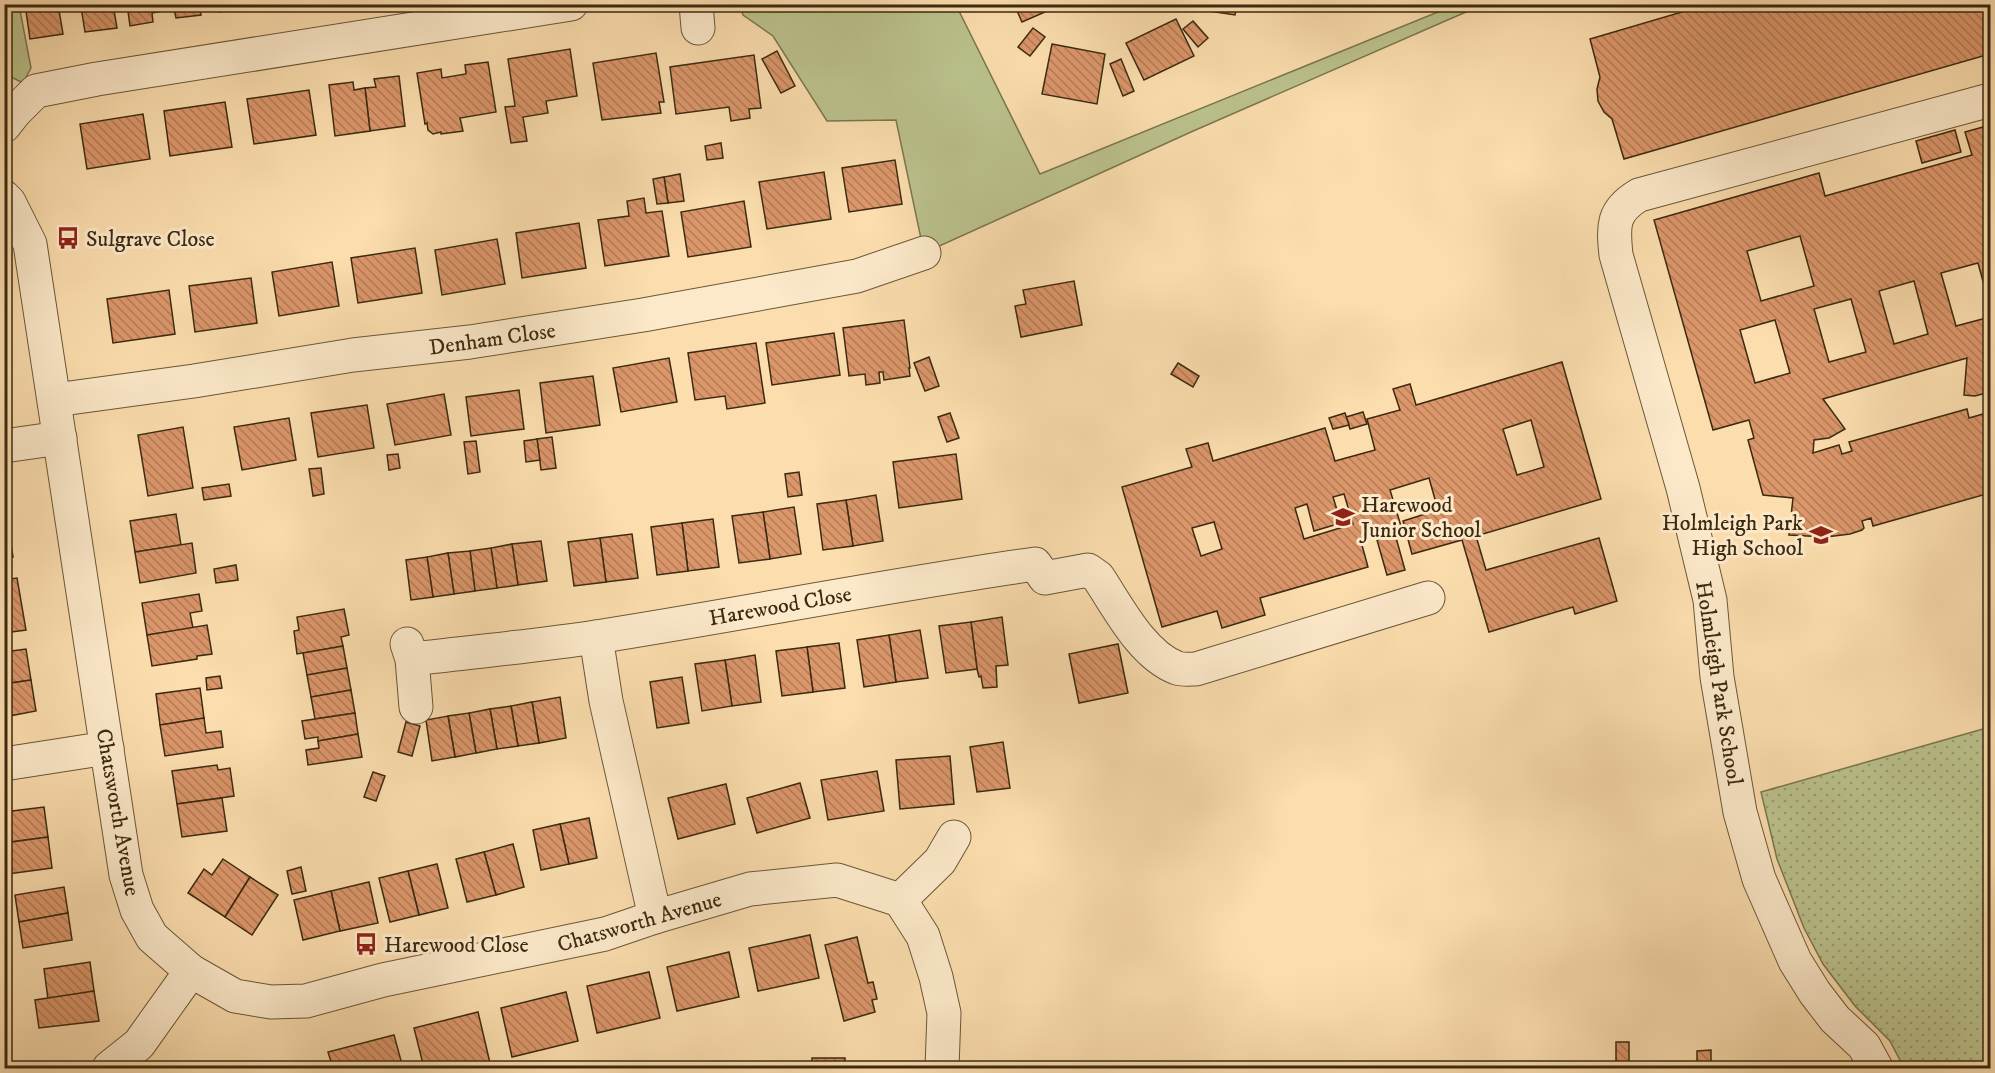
<svg xmlns="http://www.w3.org/2000/svg" width="1995" height="1073" viewBox="0 0 1995 1073" font-family="'IM FELL DW Pica',serif">
	<style>
		.grass { fill: #bbc28d; stroke: #7b764f; stroke-width: 1.5 }
		.park { fill: url(#park-dots); stroke: #7b764f; stroke-width: 1.5 }
		.building { fill: url(#building-back-hatch); stroke: #3b2a11; stroke-width: 1.5; fill-rule: evenodd }
		.lines { fill: none; stroke-linecap: round; stroke-linejoin: round }
		.minor-casing { stroke: #6b5738; stroke-width: 35 }
		.minor { stroke: #fce9ca; stroke-width: 33 }
		.labels { text-anchor: middle; stroke-width: 6; stroke-linejoin: round; paint-order: stroke }
		.poi-label { font-size: 22px; fill: #3b2a11; stroke: #fce9ca; text-anchor: start }
		.street-label { font-size: 22px; fill: #3b2a11; stroke: #fce9ca }
	</style>
	<defs>
		<pattern id="park-dots" width="8" height="8" patternUnits="userSpaceOnUse" patternTransform="scale(1.5)"><rect width="8" height="8" fill="#bbc28d"/><path d="M2 2h.1M6 6h.1" fill="none" stroke="#999e72" stroke-width="1.8" stroke-linecap="round"/></pattern>
		<pattern id="building-back-hatch" width="6" height="6" patternUnits="userSpaceOnUse" patternTransform="scale(1.5)"><rect width="6" height="6" fill="#db966a"/><path d="M-1 5l2 2M0 0l6 6M5-1l2 2" fill="none" stroke="#b37b56"/></pattern>
	</defs>
	<rect width="100%" height="100%" fill="#fbddae"/>
	<filter id="stains"><feTurbulence type="fractalNoise" baseFrequency=".00333" numOctaves="4"/><feColorMatrix values="0 0 0 0 .2 0 0 0 0 .09 0 0 0 0 .02 0 0 0 .5 -.17"/></filter>
	<radialGradient id="worn" r=".72"><stop offset=".6" stop-color="#630" stop-opacity="0"/><stop offset="1" stop-color="#630" stop-opacity=".3"/></radialGradient>
	<g class="grass">
		<polygon points="4,5 19,5 31,68 23,83 5,74"/>
		<polygon points="740,5 956,5 1040,174 1455,5 1482,5 1191,132 924,253 896,120 827,121 773,36 743,15"/>
	</g>
	<polygon class="park" points="1990,727 1990,1061 1903,1066 1890,1041 1855,1006 1823,964 1804,928 1777,859 1761,792"/>
	<g class="building">
		<polygon points="25,4 113,4 117,28 85,32 81,7 59,10 63,34 30,39"/>
		<polygon points="127,4 199,4 201,15 176,18 174,9 152,13 153,22 130,26"/>
		<polygon points="218,4 266,4 219,12"/>
		<polygon points="1014,4 1058,4 1059,6 1022,22"/>
		<polygon points="1189,4 1237,4 1235,15 1188,8"/>
		<polygon points="1709,4 1990,4 1986,13 1990,29 1990,54 1624,159 1612,119 1604,112 1598,101 1597,89 1600,77 1590,39"/>
		<polygon points="1176,19 1194,56 1144,80 1126,43"/>
		<polygon points="1193,21 1208,38 1198,47 1183,29"/>
		<polygon points="1033,28 1045,37 1030,56 1018,47"/>
		<polygon points="1052,44 1105,54 1097,104 1042,94"/>
		<polygon points="570,49 577,96 546,101 548,113 523,117 527,141 511,143 505,107 515,106 508,59"/>
		<polygon points="777,51 795,86 781,93 762,59"/>
		<polygon points="656,53 664,102 659,102 661,113 602,120 593,63"/>
		<polygon points="754,55 761,108 749,109 750,118 731,121 729,107 676,114 670,67"/>
		<polygon points="1121,59 1134,91 1123,96 1110,64"/>
		<polygon points="488,62 496,112 460,118 463,131 441,134 441,132 433,134 428,130 427,123 425,124 417,73 441,69 442,78 466,74 465,65"/>
		<polygon points="399,76 405,126 370,131 365,88 376,87 374,79"/>
		<polygon points="353,82 354,90 365,88 370,131 335,136 329,85"/>
		<polygon points="309,90 316,135 254,144 247,99"/>
		<polygon points="225,102 232,147 170,156 164,111"/>
		<polygon points="143,114 150,159 87,169 80,124"/>
		<path d="M1990 125V307L1978 263 1941 273 1956 326 1990 317V351L1983 354 1990 364V392L1975 396 1964 395 1967 358 1823 399 1845 429 1829 438 1814 440 1813 453 1839 445 1842 454 1852 451 1849 442 1967 409 1969 418 1990 412V485H1988L1990 493 1873 526 1871 518 1862 521 1864 528 1862 530 1850 534 1826 537 1789 535 1793 498 1763 495 1748 440 1754 438 1749 420 1713 430 1654 220 1819 173 1825 196 1972 155 1965 132ZM1800 236 1814 286 1761 301 1747 251ZM1914 281 1928 334 1894 344 1879 291ZM1851 299 1866 352 1829 362 1814 309ZM1775 320 1790 373 1755 383 1740 330Z"/>
		<polygon points="1955,130 1961,152 1922,163 1916,141"/>
		<polygon points="721,143 723,158 707,160 705,146"/>
		<polygon points="895,160 902,204 849,212 842,168"/>
		<polygon points="824,172 831,219 767,229 759,182"/>
		<polygon points="680,174 684,201 668,203 664,177"/>
		<polygon points="664,177 668,203 657,204 653,179"/>
		<polygon points="644,198 646,213 662,211 669,256 605,266 598,220 629,216 627,201"/>
		<polygon points="744,201 751,247 688,257 681,212"/>
		<polygon points="579,223 586,268 522,278 516,233"/>
		<polygon points="497,239 505,284 442,295 435,250"/>
		<polygon points="415,248 422,293 358,303 351,258"/>
		<polygon points="332,262 339,306 279,316 272,272"/>
		<polygon points="251,278 257,323 195,332 189,286"/>
		<polygon points="1074,281 1082,325 1021,337 1015,306 1026,304 1023,290"/>
		<polygon points="169,290 175,334 113,343 107,299"/>
		<polygon points="904,320 910,368 909,368 910,376 884,380 883,372 879,372 880,383 866,385 865,374 849,376 843,328"/>
		<polygon points="834,333 840,375 772,385 766,343"/>
		<polygon points="756,343 765,403 727,409 725,396 695,400 688,353"/>
		<polygon points="929,357 939,386 925,391 914,363"/>
		<polygon points="669,358 677,402 621,412 613,368"/>
		<path d="M1562 362 1601 499 1476 536 1486 570 1599 538 1617 601 1575 614 1573 607 1489 632 1462 540 1412 554 1403 521 1438 510 1429 478 1390 490 1401 526 1360 538 1368 567 1260 598 1265 615 1222 628 1217 611 1162 627 1122 487 1192 467 1186 449 1208 443 1213 461 1325 428 1335 461 1375 450 1367 419 1400 410 1393 389 1410 384 1416 405ZM1531 420 1544 467 1517 475 1503 429ZM1344 494 1353 524 1304 539 1295 508 1307 504 1314 531 1341 523 1333 497ZM1214 522 1222 549 1201 556 1192 528Z"/>
		<polygon points="1178,363 1199,376 1193,387 1171,374"/>
		<polygon points="593,376 600,425 546,433 540,383"/>
		<polygon points="519,390 524,429 471,436 466,397"/>
		<polygon points="444,394 451,435 395,445 387,404"/>
		<polygon points="367,405 374,448 318,457 311,413"/>
		<polygon points="1363,412 1367,424 1350,429 1346,417"/>
		<polygon points="950,413 959,438 947,442 938,417"/>
		<polygon points="1345,413 1349,425 1333,429 1329,418"/>
		<polygon points="289,418 296,460 242,470 234,427"/>
		<polygon points="183,427 193,488 148,496 138,435"/>
		<polygon points="552,437 556,468 541,470 537,439"/>
		<polygon points="537,439 540,460 526,462 524,441"/>
		<polygon points="476,441 480,472 468,474 464,442"/>
		<polygon points="398,454 400,468 389,470 387,455"/>
		<polygon points="956,454 962,499 899,508 893,462"/>
		<polygon points="321,468 324,494 313,496 309,469"/>
		<polygon points="799,472 802,495 788,497 785,474"/>
		<polygon points="229,484 231,496 204,500 202,488"/>
		<polygon points="876,495 883,541 853,546 846,500"/>
		<polygon points="4,499 13,557 4,558"/>
		<polygon points="846,500 853,546 823,550 817,504"/>
		<polygon points="794,507 801,554 770,559 763,512"/>
		<polygon points="763,512 770,559 739,563 732,516"/>
		<polygon points="176,514 181,545 135,552 130,521"/>
		<polygon points="713,519 719,567 688,571 682,523"/>
		<polygon points="682,523 688,571 657,575 651,527"/>
		<polygon points="632,534 638,578 606,582 600,538"/>
		<polygon points="1395,534 1405,570 1387,575 1377,540"/>
		<polygon points="600,538 606,582 574,586 568,542"/>
		<polygon points="541,541 547,581 518,585 512,544"/>
		<polygon points="192,543 196,573 140,583 135,552"/>
		<polygon points="512,544 518,585 497,588 491,548"/>
		<polygon points="491,548 497,588 475,591 470,551"/>
		<polygon points="470,551 475,591 454,594 448,553"/>
		<polygon points="448,553 454,594 433,597 427,557"/>
		<polygon points="427,557 433,597 411,600 406,560"/>
		<polygon points="236,565 238,580 216,583 214,569"/>
		<polygon points="17,578 26,630 4,633 4,580"/>
		<polygon points="199,594 202,611 190,613 193,628 147,635 142,603"/>
		<polygon points="344,609 349,635 341,637 343,646 297,654 294,631 299,630 297,617"/>
		<polygon points="1002,617 1008,665 996,666 997,687 983,688 981,676 979,677 977,669 971,622"/>
		<polygon points="971,622 977,669 946,673 939,626"/>
		<polygon points="207,625 212,654 197,656 197,659 152,666 147,635"/>
		<polygon points="920,630 928,678 896,682 889,635"/>
		<polygon points="889,635 896,682 864,687 857,640"/>
		<polygon points="839,643 845,688 813,692 807,647"/>
		<polygon points="1118,644 1128,693 1079,703 1069,654"/>
		<polygon points="343,646 347,668 307,675 303,653"/>
		<polygon points="807,647 813,692 782,696 776,651"/>
		<polygon points="26,649 31,680 4,684 4,652"/>
		<polygon points="755,655 761,702 732,706 725,660"/>
		<polygon points="725,660 732,706 702,711 695,664"/>
		<polygon points="347,668 351,690 311,697 307,675"/>
		<polygon points="220,676 222,688 207,690 206,678"/>
		<polygon points="682,677 689,723 657,728 650,682"/>
		<polygon points="31,680 36,711 4,717 4,684"/>
		<polygon points="200,688 204,718 160,725 156,694"/>
		<polygon points="351,690 355,713 315,719 311,697"/>
		<polygon points="560,697 566,738 539,743 532,702"/>
		<polygon points="532,702 539,743 518,746 511,706"/>
		<polygon points="511,706 518,746 497,749 490,709"/>
		<polygon points="490,709 497,749 476,753 469,713"/>
		<polygon points="355,713 358,734 318,741 318,737 305,739 302,721"/>
		<polygon points="469,713 476,753 455,757 448,716"/>
		<polygon points="448,716 455,757 432,761 426,720"/>
		<polygon points="204,718 206,733 221,731 223,747 165,756 160,725"/>
		<polygon points="406,722 420,726 412,756 398,752"/>
		<polygon points="358,734 362,757 308,765 306,750 319,748 318,741"/>
		<polygon points="1003,742 1010,788 977,792 970,747"/>
		<polygon points="950,756 954,804 900,809 896,760"/>
		<polygon points="217,765 218,770 230,768 234,796 177,804 172,771"/>
		<polygon points="877,771 884,811 828,820 821,780"/>
		<polygon points="373,772 385,776 376,801 364,797"/>
		<polygon points="800,783 810,818 757,833 747,798"/>
		<polygon points="726,784 735,824 678,839 668,798"/>
		<polygon points="222,798 227,831 182,837 177,804"/>
		<polygon points="44,807 48,837 4,843 4,812"/>
		<polygon points="589,818 597,858 569,864 560,824"/>
		<polygon points="560,824 569,864 541,870 533,830"/>
		<polygon points="48,837 52,868 8,874 4,843"/>
		<polygon points="513,844 524,887 496,895 484,852"/>
		<polygon points="484,852 496,895 467,902 456,859"/>
		<polygon points="223,859 250,877 225,917 188,893 204,869 212,875"/>
		<polygon points="437,864 448,908 419,915 408,871"/>
		<polygon points="301,867 306,891 292,894 287,871"/>
		<polygon points="408,871 419,915 390,922 379,878"/>
		<polygon points="250,877 278,895 252,935 225,917"/>
		<polygon points="369,882 378,923 340,931 331,891"/>
		<polygon points="64,887 68,913 19,922 15,895"/>
		<polygon points="331,891 340,931 303,940 294,900"/>
		<polygon points="68,913 72,940 23,948 19,922"/>
		<polygon points="810,935 819,978 758,991 749,948"/>
		<polygon points="857,937 868,983 873,982 877,999 872,1000 875,1012 844,1021 825,945"/>
		<polygon points="729,952 739,997 677,1011 667,967"/>
		<polygon points="90,962 94,991 48,999 44,969"/>
		<polygon points="649,972 660,1018 597,1033 587,986"/>
		<polygon points="94,991 99,1021 39,1028 35,1000"/>
		<polygon points="566,992 578,1041 512,1057 501,1008"/>
		<polygon points="478,1012 490,1063 469,1068 424,1068 414,1028"/>
		<polygon points="394,1035 403,1068 333,1068 328,1052"/>
		<rect x="1616" y="1042" width="13" height="26"/>
		<polygon points="1711,1050 1711,1068 1697,1068 1697,1051"/>
		<polygon points="812,1058 845,1058 845,1068 699,1068 709,1064 812,1064"/>
	</g>
	<g class="lines">
		<g class="minor-casing">
			<g id="minor">
				<polyline points="696,4 698,28"/>
				<polyline points="4,126 15,112 36,91 97,79 571,4"/>
				<polyline points="4,197 9,202 30,244 126,875 137,910 152,937 191,971 235,996 271,1002 306,1001 383,980 605,934 655,917 750,889 837,880 900,900 923,936 936,977 944,1013 942,1068"/>
				<polyline points="55,400 194,381 353,355 470,342 643,315 857,276 924,253"/>
				<polyline points="4,446 60,438"/>
				<polyline points="596,637 606,701 655,917"/>
				<polyline points="407,644 412,659 416,707"/>
				<path d="M412 659C473 652 535 646 596 637 743 614 888 585 1035 564L1045 578 1088 570 1098 577C1118 607 1142 655 1177 668 1183 670 1190 669 1196 669L1428 598"/>
				<polyline points="4,764 107,748"/>
				<polyline points="900,900 940,861 954,837"/>
				<polyline points="109,1068 139,1044 191,971"/>
				<path d="M1876 1068 1864 1046 1835 1019 1815 993 1795 961 1759 879 1740 812 1717 677 1710 600 1683 488 1616 255C1613 226 1612 211 1639 195L1990 100"/>
			</g>
		</g>
		<use href="#minor" class="minor"/>
	</g>
	<defs>
		<g id="bus-bare" transform="scale(1.8)"><path d="M-5-6H5V4H4V6H2V4H-2V6H-4V4H-5ZM-3.5-4V0h7V-4ZM-3.5 1.2v1.5H-2V1.2ZM2 1.2v1.5H3.5V1.2Z" fill="#8f2418" stroke="#fce9ca" stroke-width="2.5" paint-order="stroke"/></g>
		<g id="school-bare" transform="scale(1.8)"><path d="M0-5L7-2L0 1L-7-2ZM-4 1L0 2.5L4 1V4Q0 6-4 4Z" fill="#8f2418" stroke="#fce9ca" stroke-width="2.5" paint-order="stroke"/></g>
	</defs>
	<g fill-rule="evenodd">
		<use href="#bus-bare" x="68" y="238"/>
		<use href="#school-bare" x="1343" y="517"/>
		<use href="#school-bare" x="1821" y="535"/>
		<use href="#bus-bare" x="366" y="944"/>
	</g>
	<g class="labels">
		<g class="poi-label">
			<text x="86" y="246">Sulgrave Close</text>
			<text x="1361" y="512">Harewood<tspan x="1361" dy="25">Junior School</tspan></text>
			<text x="1803" y="530" text-anchor="end">Holmleigh Park<tspan x="1803" dy="25">High School</tspan></text>
			<text x="384" y="952">Harewood Close</text>
		</g>
		<g class="street-label">
			<text transform="translate(492 338) rotate(-8)" y="8">Denham Close</text>
			<text transform="translate(780 605) rotate(-10)" y="8">Harewood Close</text>
			<text transform="translate(1720 683) rotate(81)" y="8">Holmleigh Park School</text>
			<text transform="translate(119 812) rotate(80)" y="8">Chatsworth Avenue</text>
			<text transform="translate(639 921) rotate(-16)" y="8">Chatsworth Avenue</text>
		</g>
	</g>
	<rect width="1995" height="1073" fill="none" stroke="#fbddae" stroke-width="24"/>
	<rect x="6" y="6" width="1983" height="1061" fill="none" stroke="#3b2a11" stroke-width="3"/>
	<rect x="12" y="12" width="1971" height="1049" fill="none" stroke="#3b2a11" stroke-width="1.5"/>
	<rect width="100%" height="100%" filter="url(#stains)"/>
	<rect width="100%" height="100%" fill="url(#worn)"/>
</svg>
